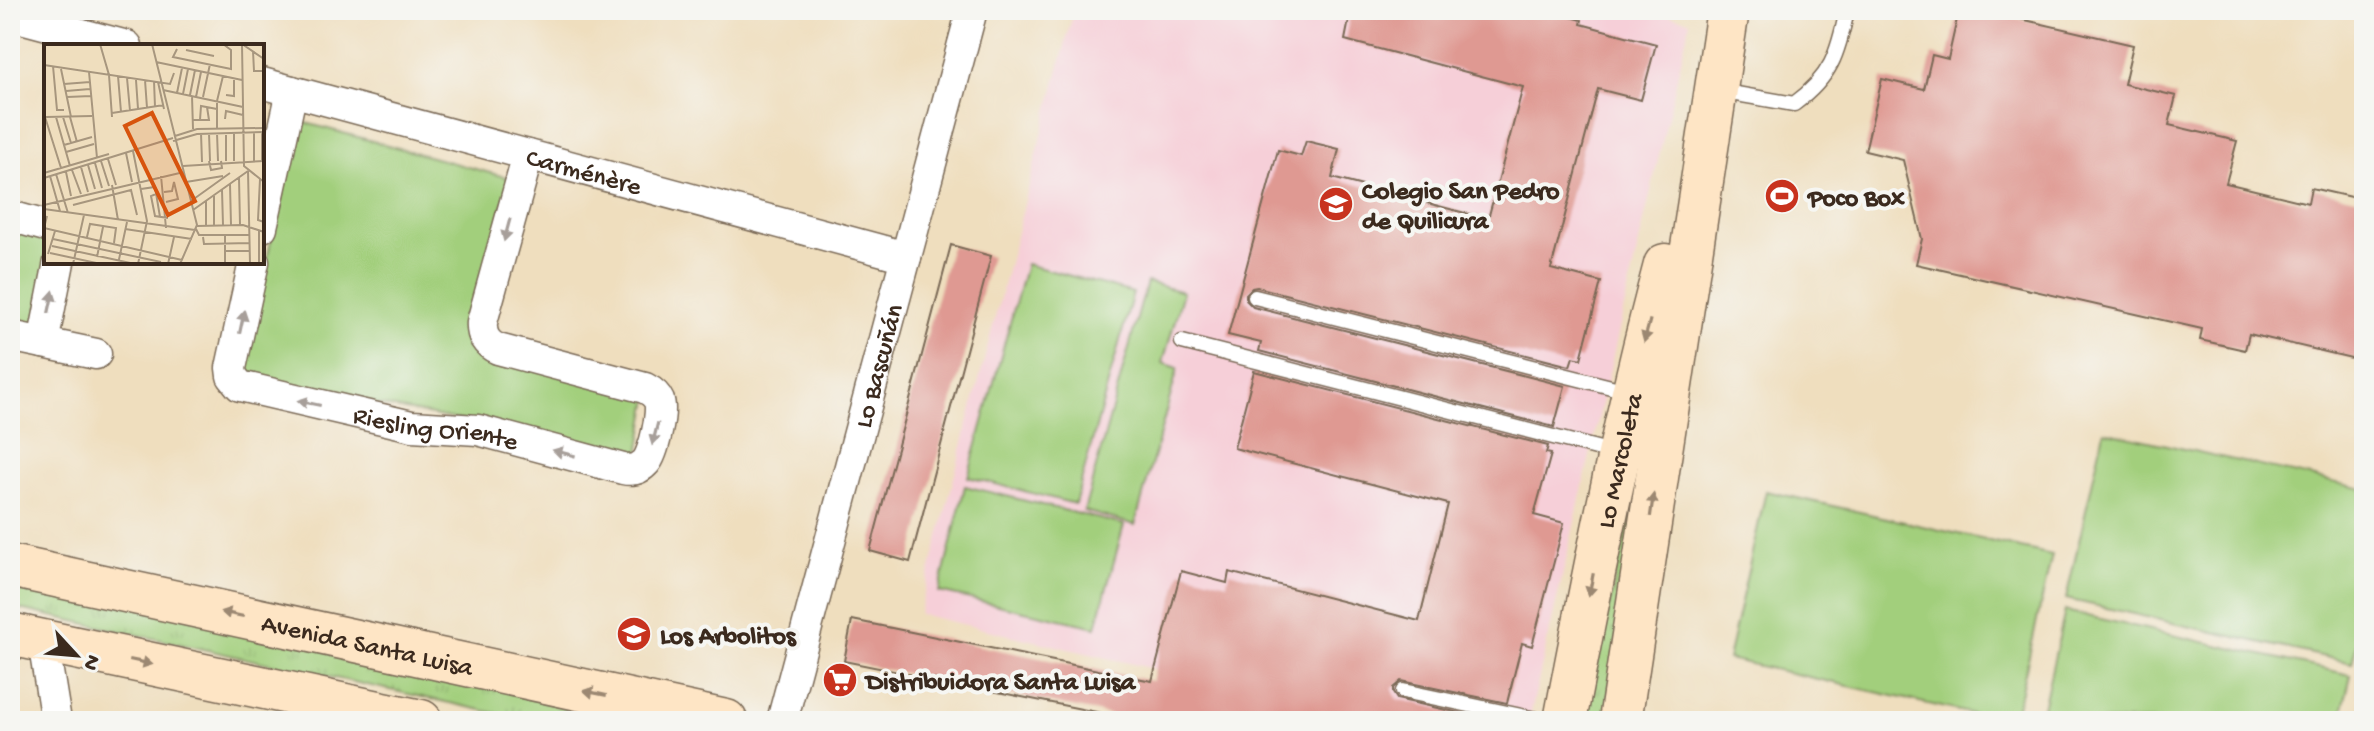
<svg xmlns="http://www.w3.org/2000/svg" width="2374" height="731" viewBox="0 0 2374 731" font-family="'Gochi Hand',sans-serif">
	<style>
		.built { fill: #f6cfd8 }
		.grass { fill: url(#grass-tufts); stroke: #6e7c4d; stroke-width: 2 }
		.park { fill: #a2cf7c; stroke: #6e7c4d; stroke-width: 2 }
		.building { fill: #df9992 }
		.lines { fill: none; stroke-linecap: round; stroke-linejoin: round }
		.lane-casing { stroke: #7a6956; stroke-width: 17 }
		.street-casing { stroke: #7a6956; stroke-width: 33 }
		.secondary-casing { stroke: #7a6956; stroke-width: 45 }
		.lane { stroke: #fff; stroke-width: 14 }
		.street { stroke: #fff; stroke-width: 30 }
		.secondary { stroke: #fee5c5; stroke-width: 42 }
		.oneway { fill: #a79f9a }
		.oneway2 { fill: #9c8872 }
		.labels { text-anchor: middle; stroke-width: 8; stroke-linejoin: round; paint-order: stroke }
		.street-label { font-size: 26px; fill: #3b2a1e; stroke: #f6f6f2 }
		.poi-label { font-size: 26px; font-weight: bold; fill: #3b2a1e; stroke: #f6f6f2; text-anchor: start }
		.inset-road { fill: none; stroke: #a7967e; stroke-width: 2 }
		.view { fill: #d7540e; fill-opacity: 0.15; stroke: #d7540e; stroke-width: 4 }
		.inset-edge { fill: none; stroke: #3b2a1e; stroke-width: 4 }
	</style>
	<defs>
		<pattern id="grass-tufts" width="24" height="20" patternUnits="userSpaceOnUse" patternTransform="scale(2)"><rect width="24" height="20" fill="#a2cf7c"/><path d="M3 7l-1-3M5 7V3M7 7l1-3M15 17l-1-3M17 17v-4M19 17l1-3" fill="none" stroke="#8cb26b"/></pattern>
	</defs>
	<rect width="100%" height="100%" fill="#f6f6f2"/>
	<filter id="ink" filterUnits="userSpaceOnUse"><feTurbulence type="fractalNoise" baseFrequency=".0125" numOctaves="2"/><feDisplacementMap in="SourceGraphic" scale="16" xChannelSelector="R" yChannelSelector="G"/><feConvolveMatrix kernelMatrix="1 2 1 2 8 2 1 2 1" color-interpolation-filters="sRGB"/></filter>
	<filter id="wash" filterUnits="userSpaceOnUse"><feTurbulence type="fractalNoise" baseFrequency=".006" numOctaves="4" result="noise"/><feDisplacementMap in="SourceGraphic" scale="32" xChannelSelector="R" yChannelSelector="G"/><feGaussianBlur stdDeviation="1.8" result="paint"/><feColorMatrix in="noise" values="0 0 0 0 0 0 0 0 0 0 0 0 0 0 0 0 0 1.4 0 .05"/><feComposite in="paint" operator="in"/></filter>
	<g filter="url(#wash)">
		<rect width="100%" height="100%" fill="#efdebe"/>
		<polygon class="built" points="1074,10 1650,10 1690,21 1529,721 1397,721 1189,677 919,614"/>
		<g class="grass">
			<polygon points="1650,413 1605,721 1585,721"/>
			<polygon points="10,579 674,721 532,721 10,607"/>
		</g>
		<g class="park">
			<polygon points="306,123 509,178 509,182 466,347 649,398 638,459 464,421 251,381 243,363 297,128 299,124"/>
			<polygon points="10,226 46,236 46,262 36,325 10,327"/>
			<polygon points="1026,264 1133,293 1075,504 968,477"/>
			<polygon points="1147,282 1183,292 1163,363 1178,368 1135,525 1084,511"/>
			<polygon points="2104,431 2364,489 2364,612 2352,663 2066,599"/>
			<polygon points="965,486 1124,525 1096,627 939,592"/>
			<polygon points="1766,491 2052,555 2014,721 2004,721 1728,659"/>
			<polygon points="2065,611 2351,675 2340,721 2040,721"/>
		</g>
		<g id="blocks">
			<g class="building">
				<polygon points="1351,10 1545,10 1582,20 1581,24 1656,44 1641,100 1598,89 1551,269 1601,282 1581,359 1573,357 1570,366 1257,287 1252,288 1246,294 1246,300 1253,307 1565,386 1554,427 1259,351 1261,343 1228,335 1278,150 1301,156 1306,141 1339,149 1332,178 1488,219 1523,87 1345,40"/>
				<polygon points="1959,10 1982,10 2133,45 2124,84 2176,96 2169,125 2237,141 2226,183 2308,203 2311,188 2364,200 2364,361 2249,334 2245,350 2200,340 2202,329 1916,264 1922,239 1903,160 1865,151 1882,79 1924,89 1932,55 1948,59"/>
				<polygon points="951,245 991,256 910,562 870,551"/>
				<polygon points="1254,371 1548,446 1546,453 1551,454 1534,515 1564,523 1532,646 1522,643 1507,703 1401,681 1393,688 1393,693 1397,699 1460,713 1459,721 1141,721 844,661 852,620 1152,681 1181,571 1227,583 1229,572 1419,621 1448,504 1234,448"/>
			</g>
		</g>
	</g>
	<g filter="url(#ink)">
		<use href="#blocks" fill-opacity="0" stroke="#7a6956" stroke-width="2"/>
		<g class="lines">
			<g class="lane-casing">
				<g id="lane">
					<path d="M1719 91 1794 104C1831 77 1838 54 1847 10"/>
					<polyline points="1255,297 1631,392"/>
					<polyline points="1182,342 1616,453"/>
					<polyline points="1403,691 1545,721"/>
				</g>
			</g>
			<g class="street-casing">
				<g id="street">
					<polyline points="10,15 127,46"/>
					<path id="s1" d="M262 83 906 257"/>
					<polyline points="10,216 46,226"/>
					<polyline points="262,227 292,91"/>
					<path id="s2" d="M254 262 231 368 232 376 240 386 412 426 478 430 623 469C632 471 640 469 646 462 654 453 663 411 659 401 656 394 651 391 645 388L498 349C486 344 481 335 482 322L528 155"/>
					<polyline points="10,336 96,354"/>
					<polyline points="43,343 59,262"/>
					<polyline points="43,641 56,721"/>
					<path id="s3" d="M782 721 972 10"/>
				</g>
			</g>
			<g class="secondary-casing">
				<g id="secondary">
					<path id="s4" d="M10 566 726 721"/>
					<polyline points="10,634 421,721"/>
					<path id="s5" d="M1565 721C1594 568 1625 415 1665 265"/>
					<polyline points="1620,721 1728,10"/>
				</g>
			</g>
			<use href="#lane" class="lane"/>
			<use href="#street" class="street"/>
			<use href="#secondary" class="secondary"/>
		</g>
		<defs><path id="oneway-solid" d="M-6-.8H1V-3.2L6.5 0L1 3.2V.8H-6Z" transform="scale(2)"/></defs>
		<g class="oneway">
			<use href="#oneway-solid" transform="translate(507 230) rotate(105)"/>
			<use href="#oneway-solid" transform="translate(51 302) rotate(-78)"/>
			<use href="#oneway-solid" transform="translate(242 322) rotate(-78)"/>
			<use href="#oneway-solid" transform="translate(309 403) rotate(-168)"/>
			<use href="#oneway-solid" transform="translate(655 434) rotate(104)"/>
			<use href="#oneway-solid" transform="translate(564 453) rotate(-165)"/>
		</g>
		<g class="oneway2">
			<use href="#oneway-solid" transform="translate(1647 331) rotate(105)"/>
			<use href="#oneway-solid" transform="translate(1652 505) rotate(-82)"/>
			<use href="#oneway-solid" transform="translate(1591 585) rotate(101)"/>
			<use href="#oneway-solid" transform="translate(232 614) rotate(-168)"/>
			<use href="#oneway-solid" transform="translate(141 662) rotate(12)"/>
			<use href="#oneway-solid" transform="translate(595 693) rotate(-168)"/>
		</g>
	</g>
	<defs>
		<g id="stadium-disc" transform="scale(1.8)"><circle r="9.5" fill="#c8321e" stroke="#f6f6f2"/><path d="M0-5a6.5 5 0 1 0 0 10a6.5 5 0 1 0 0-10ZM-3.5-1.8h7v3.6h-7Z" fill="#fff"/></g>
		<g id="school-disc" transform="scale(1.8)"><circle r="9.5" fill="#c8321e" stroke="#f6f6f2"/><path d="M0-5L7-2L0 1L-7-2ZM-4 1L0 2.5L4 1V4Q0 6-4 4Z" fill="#fff"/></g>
		<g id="supermarket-disc" transform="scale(1.8)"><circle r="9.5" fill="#c8321e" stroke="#f6f6f2"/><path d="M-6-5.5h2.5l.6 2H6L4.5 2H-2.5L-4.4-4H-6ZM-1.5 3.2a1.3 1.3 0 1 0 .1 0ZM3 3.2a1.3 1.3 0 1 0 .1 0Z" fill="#fff"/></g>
	</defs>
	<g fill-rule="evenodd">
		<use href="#stadium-disc" x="1782" y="196"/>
		<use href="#school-disc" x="1336" y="204"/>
		<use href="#school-disc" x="634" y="634"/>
		<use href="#supermarket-disc" x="840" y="680"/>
	</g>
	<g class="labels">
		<g class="street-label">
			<text dy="9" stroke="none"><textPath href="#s1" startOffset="334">Carménère</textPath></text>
			<text dy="9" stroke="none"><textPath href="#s3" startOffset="368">Lo Bascuñán</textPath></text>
			<text dy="9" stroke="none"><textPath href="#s2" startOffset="330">Riesling Oriente</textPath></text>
			<text dy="9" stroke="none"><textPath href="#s5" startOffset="266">Lo Marcoleta</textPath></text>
			<text dy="9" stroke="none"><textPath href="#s4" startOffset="366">Avenida Santa Luisa</textPath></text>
		</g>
		<g class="poi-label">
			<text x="1362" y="198">Colegio San Pedro<tspan x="1362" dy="30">de Quilicura</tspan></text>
			<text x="1808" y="205">Poco Box</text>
			<text x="660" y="643">Los Arbolitos</text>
			<text x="866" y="689">Distribuidora Santa Luisa</text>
		</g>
	</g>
	<g transform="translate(44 44)">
		<rect width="220" height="220" fill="#efdebe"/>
		<path class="inset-road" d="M56 0 65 31 68 73M108 0 153 181 136 220M198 0 200 122 220 138M198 0 220 15M133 5 129 13 187 25V6L179 0M142 6 170 12M209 7 210 27H220M112 18 198 36M0 21 126 40 130 29M9 22 13 66H20M17 25 27 73M45 28 53 114M74 32 77 68M83 34 86 67M92 36 94 65M101 36 103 64M110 37 111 63M114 38 120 65M20 40 46 38M119 46 199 63M22 47 46 45M133 49 138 24M139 50 144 25M146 51 151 26M182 51 190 52V34M148 52 149 85M23 53 47 52M152 53 157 28M159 53 166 20M173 57V85M173 57 179 32M68 69 120 61M1 73 17 124M2 73 48 72M12 73 26 122M19 73 27 99M26 73 33 98M181 75 182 67 199 71M148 76H165L163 63M156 76 157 62 173 65M218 88V117M157 89 158 118M165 89 166 117M173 89 174 117M182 89V117M190 89V117M210 89V117M131 92 153 85 220 84M129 97 153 90 220 88M20 101 48 93M89 107 103 177 94 220M22 108 50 100M82 109 88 138M64 115 72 141M57 117 65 142M165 117 167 126 178 124 177 117M51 119 58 144M44 121 51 145M139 122 220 117M37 123 44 148M28 126 37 150M204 127 206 220M22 128 27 152M0 129 65 110M12 130 24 169M6 132 16 167M117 132 122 184M0 134 129 94M195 134 196 181M216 135 214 176 220 178M142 138 179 132M186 140 187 181M68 141 74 176M97 145 111 143 116 173M178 146 179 181M120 148 128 147 130 138 134 155 122 158M112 150 107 152 111 172 124 174M170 152V182M147 157 186 129M162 157V182M0 161 140 128M29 161 87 146 93 171M0 165 151 186M149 166 204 127M3 172 0 184 138 216M153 182 199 181 220 188M81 185 148 195M152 185 155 191H206M181 191V220M43 193 46 180 72 184 70 199M159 193 160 200 206 199M9 195 117 218M8 202 91 220M181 207H206M6 209 57 220M4 210 11 187M53 213 59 183M29 220 40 171M74 220 83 178M124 220 130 193M215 220V187"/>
		<path class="view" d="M108 69 151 157 124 171 81 82Z"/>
		<rect width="220" height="220" class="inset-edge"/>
	</g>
	<rect width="2374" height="731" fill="none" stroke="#f6f6f2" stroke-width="40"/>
	<g transform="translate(76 655) rotate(116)" stroke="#f6f6f2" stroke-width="6" paint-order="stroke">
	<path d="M0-6L14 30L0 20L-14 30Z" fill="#3b2a1e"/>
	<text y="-12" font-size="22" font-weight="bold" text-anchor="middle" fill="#3b2a1e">N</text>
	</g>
</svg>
